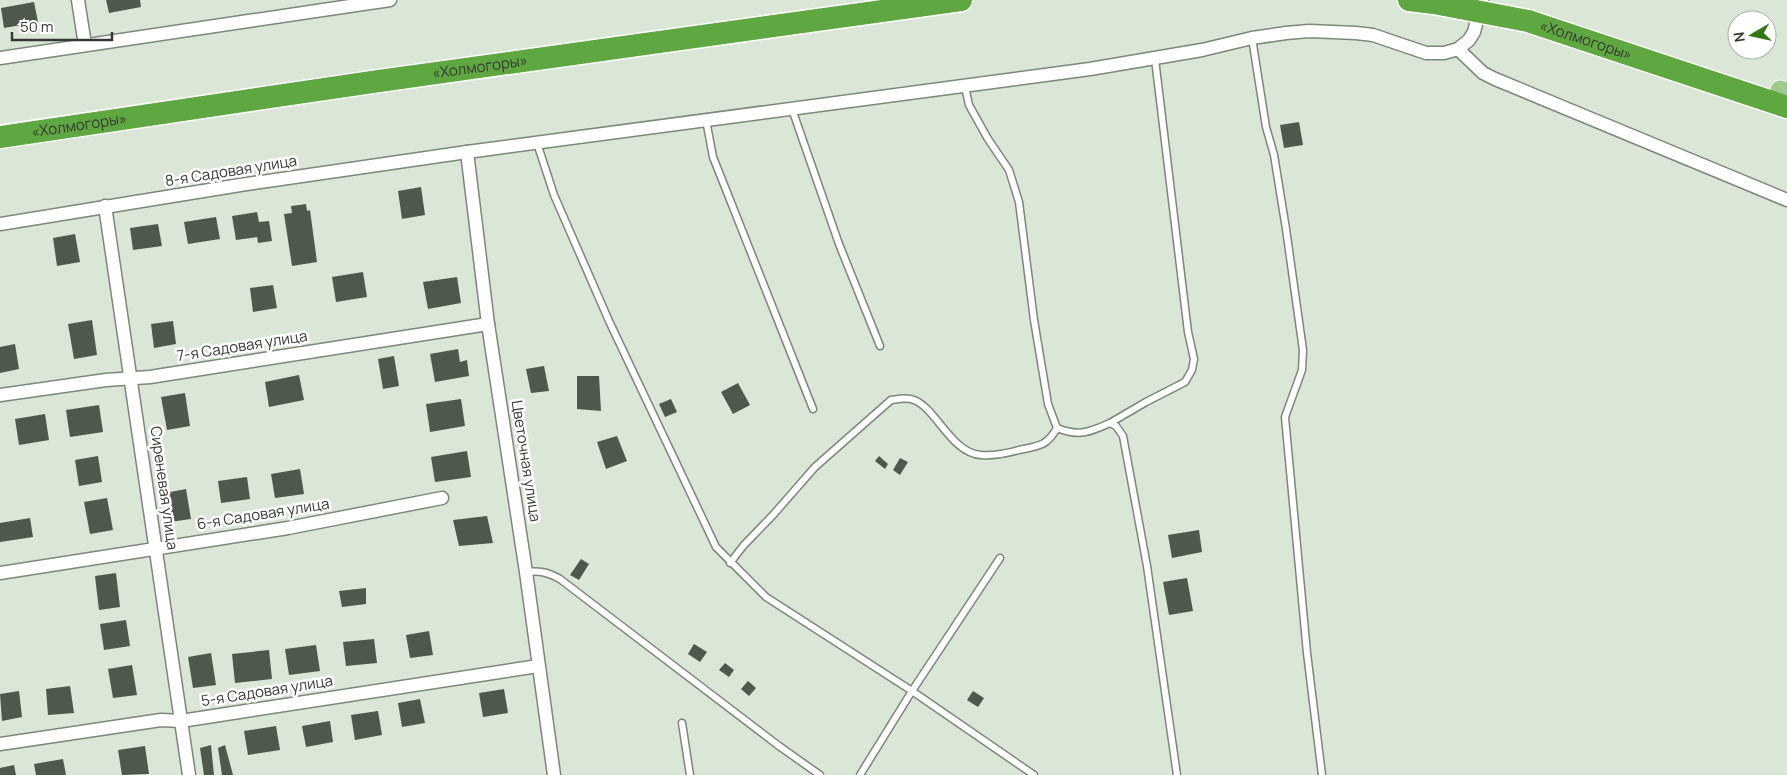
<svg xmlns="http://www.w3.org/2000/svg" width="1787" height="775" viewBox="0 0 1787 775" font-family="Manrope,sans-serif">
	<style>
		.building { fill: #4f594b }
		.lines { fill: none; stroke-linecap: round; stroke-linejoin: round }
		.lane-casing { stroke: #7c8779; stroke-width: 9 }
		.street-casing { stroke: #7c8779; stroke-width: 15 }
		.primary-casing { stroke: #fff; stroke-width: 21 }
		.highway-casing { stroke: #fff; stroke-width: 25 }
		.lane { stroke: #fff; stroke-width: 6 }
		.street { stroke: #fff; stroke-width: 12 }
		.primary { stroke: #9eca8d; stroke-width: 19 }
		.highway { stroke: #5ea741; stroke-width: 22 }
		.highway-bridge-casing { stroke: #fff; stroke-width: 25; stroke-linecap: butt }
		.highway-bridge { stroke: #5ea741; stroke-width: 22 }
		.labels { text-anchor: middle; stroke-width: 5; stroke-linejoin: round; paint-order: stroke }
		.street-label { font-size: 15px; fill: #353933; stroke: #fff }
	</style>
	<rect width="100%" height="100%" fill="#dae6d6"/>
	<g class="building">
		<polygon points="106,0 140,0 141,7 109,13"/>
		<polygon points="34,2 38,22 4,28 1,8"/>
		<polygon points="1299,122 1303,145 1284,148 1280,125"/>
		<polygon points="421,187 425,215 402,219 398,191"/>
		<polygon points="306,204 307,211 310,210 317,262 292,266 284,214 292,213 291,206"/>
		<polygon points="257,212 259,222 269,221 272,241 258,243 257,237 236,240 232,216"/>
		<polygon points="216,217 220,239 188,244 184,222"/>
		<polygon points="158,224 162,246 133,250 130,228"/>
		<polygon points="75,234 80,262 57,266 53,238"/>
		<polygon points="363,272 367,297 336,302 332,277"/>
		<polygon points="457,277 461,303 428,309 423,282"/>
		<polygon points="273,285 277,308 253,312 250,288"/>
		<polygon points="92,320 97,355 74,359 68,324"/>
		<polygon points="173,321 176,344 154,348 151,324"/>
		<polygon points="15,344 19,369 0,373 0,347"/>
		<polygon points="458,349 460,362 467,360 469,376 435,382 430,354"/>
		<polygon points="394,356 399,386 383,389 378,359"/>
		<polygon points="544,366 549,391 531,393 526,369"/>
		<polygon points="299,375 304,400 269,407 265,382"/>
		<polygon points="577,376 599,376 601,411 577,409"/>
		<polygon points="738,383 750,405 733,414 721,392"/>
		<polygon points="185,393 190,426 167,430 161,397"/>
		<polygon points="461,399 465,426 430,432 426,404"/>
		<polygon points="671,399 677,412 665,417 659,404"/>
		<polygon points="99,405 103,432 70,437 66,410"/>
		<polygon points="45,414 49,440 19,445 15,419"/>
		<polygon points="617,436 627,461 606,469 597,442"/>
		<polygon points="467,451 471,477 435,482 431,457"/>
		<polygon points="98,456 102,482 79,486 75,460"/>
		<polygon points="879,456 888,464 885,469 875,461"/>
		<polygon points="900,458 908,462 900,475 893,470"/>
		<polygon points="300,469 304,494 275,498 271,474"/>
		<polygon points="247,477 250,499 221,503 218,481"/>
		<polygon points="186,489 191,519 170,522 165,493"/>
		<polygon points="107,498 113,530 90,534 84,502"/>
		<polygon points="487,516 493,543 459,546 453,520"/>
		<polygon points="30,518 33,537 0,542 0,523"/>
		<polygon points="1199,530 1202,552 1172,558 1168,535"/>
		<polygon points="581,559 589,564 579,580 570,575"/>
		<polygon points="116,573 120,607 99,610 95,576"/>
		<polygon points="1187,578 1193,611 1169,615 1163,582"/>
		<polygon points="366,588 366,604 342,607 339,591"/>
		<polygon points="126,620 130,646 104,650 100,624"/>
		<polygon points="429,631 433,655 410,658 406,635"/>
		<polygon points="374,639 377,663 346,666 343,642"/>
		<polygon points="694,644 707,652 700,662 688,654"/>
		<polygon points="316,645 320,671 289,675 285,649"/>
		<polygon points="269,650 272,679 235,683 232,654"/>
		<polygon points="211,653 216,685 193,688 188,657"/>
		<polygon points="725,663 734,670 729,677 719,670"/>
		<polygon points="132,665 137,695 113,698 108,669"/>
		<polygon points="748,681 756,688 749,696 741,689"/>
		<polygon points="70,686 74,713 48,715 46,689"/>
		<polygon points="504,689 508,713 483,717 479,693"/>
		<polygon points="19,691 22,717 2,721 0,694"/>
		<polygon points="973,691 984,698 978,707 967,700"/>
		<polygon points="420,699 425,723 402,727 398,703"/>
		<polygon points="378,711 382,735 355,740 351,715"/>
		<polygon points="330,721 333,742 306,747 302,726"/>
		<polygon points="276,726 280,750 248,755 244,731"/>
		<polygon points="211,745 214,775 204,775 200,748"/>
		<polygon points="225,745 233,775 222,775 218,748"/>
		<polygon points="145,746 149,774 122,775 118,750"/>
		<polygon points="63,759 66,775 36,775 34,764"/>
		<polygon points="14,765 16,775 0,775 0,768"/>
	</g>
	<g class="lines">
		<g class="lane-casing">
			<g id="lane">
				<polyline points="1252,38 1266,127 1274,155 1286,229 1303,350 1302,370 1285,417 1307,653 1322,775"/>
				<path d="M965 87 969 105 974 114 988 139 1009 170 1019 202 1034 320 1048 404 1057 428C1079 437 1090 432 1110 423L1116 426 1123 436 1147 566 1177 775"/>
				<polyline points="792,109 839,244 880,346"/>
				<polyline points="706,120 713,157 813,409"/>
				<polyline points="537,143 554,195 609,321 716,547 766,597 912,691 1034,775"/>
				<polyline points="1110,423 1146,402 1185,382 1192,370 1194,359 1188,332 1155,59"/>
				<path d="M730 563 744 545 773 515 815 467 891 400C899 399 907 397 914 400 936 408 951 453 981 455 993 456 1008 453 1019 450 1039 446 1047 446 1057 428"/>
				<path d="M526 572C540 570 549 573 560 579L779 746 820 775"/>
				<polyline points="682,723 690,775"/>
				<polyline points="860,775 912,691 1000,558"/>
			</g>
		</g>
		<g class="street-casing">
			<g id="street">
				<polyline points="78,0 85,45"/>
				<polyline points="1458,49 1483,73 1495,79 1787,200"/>
				<polyline points="0,58 390,0"/>
				<polyline points="467,152 488,324 526,572 554,775"/>
				<polyline points="105,206 189,775"/>
				<polyline points="0,224 240,185 467,152 1090,69 1202,50 1252,38 1286,33 1309,31 1356,33 1373,35 1426,53 1444,53 1458,49 1469,40 1474,32 1482,0"/>
				<polyline points="0,395 106,380 150,377 488,324"/>
				<polyline points="0,573 288,528 442,498"/>
				<polyline points="0,744 161,720 181,721 538,666"/>
			</g>
		</g>
		<g class="primary-casing">
			<polyline id="primary" points="1780,90 1787,92"/>
		</g>
		<g class="highway-casing">
			<g id="highway">
				<polyline points="1409,0 1434,3"/>
				<path id="s1" d="M1528 21 1787 107"/>
				<path id="s2" d="M0 137 379 81 961 0"/>
			</g>
		</g>
		<use href="#lane" class="lane"/>
		<use href="#street" class="street"/>
		<use href="#primary" class="primary"/>
		<use href="#highway" class="highway"/>
		<g class="highway-bridge-casing">
			<polyline id="highway-bridge" points="1434,3 1528,21"/>
		</g>
		<use href="#highway-bridge" class="highway-bridge"/>
	</g>
	<g class="labels">
		<g class="street-label">
			<text dy="5" stroke="none"><textPath href="#s1" startOffset="61">«Холмогоры»</textPath></text>
			<text dy="5" stroke="none"><textPath href="#s2" startOffset="485">«Холмогоры»</textPath></text>
			<text dy="5" stroke="none"><textPath href="#s2" startOffset="80">«Холмогоры»</textPath></text>
			<text transform="translate(231 171) rotate(-9)" y="5">8-я Садовая улица</text>
			<text transform="translate(242 346) rotate(-9)" y="5">7-я Садовая улица</text>
			<text transform="translate(526 461) rotate(81)" y="5">Цветочная улица</text>
			<text transform="translate(164 488) rotate(82)" y="5">Сиреневая улица</text>
			<text transform="translate(263 514) rotate(-9)" y="5">6-я Садовая улица</text>
			<text transform="translate(267 691) rotate(-9)" y="5">5-я Садовая улица</text>
		</g>
	</g>
	<g transform="translate(1752 35) rotate(261)"><circle r="24" fill="#ffffff" stroke="#aeb0ad"/>
	<path d="M0-4L9 19L0 12L-9 19Z" fill="#347615"/>
	<text y="-8" font-size="14" font-weight="bold" text-anchor="middle" fill="#353933">N</text>
	</g>
	<path d="M12 32v8h100v-8" fill="none" stroke="#353933" stroke-width="2.5"/>
	<text x="20" y="32" font-size="15" fill="#353933" stroke="#ffffff" stroke-width="4" paint-order="stroke">50 m</text>
</svg>
